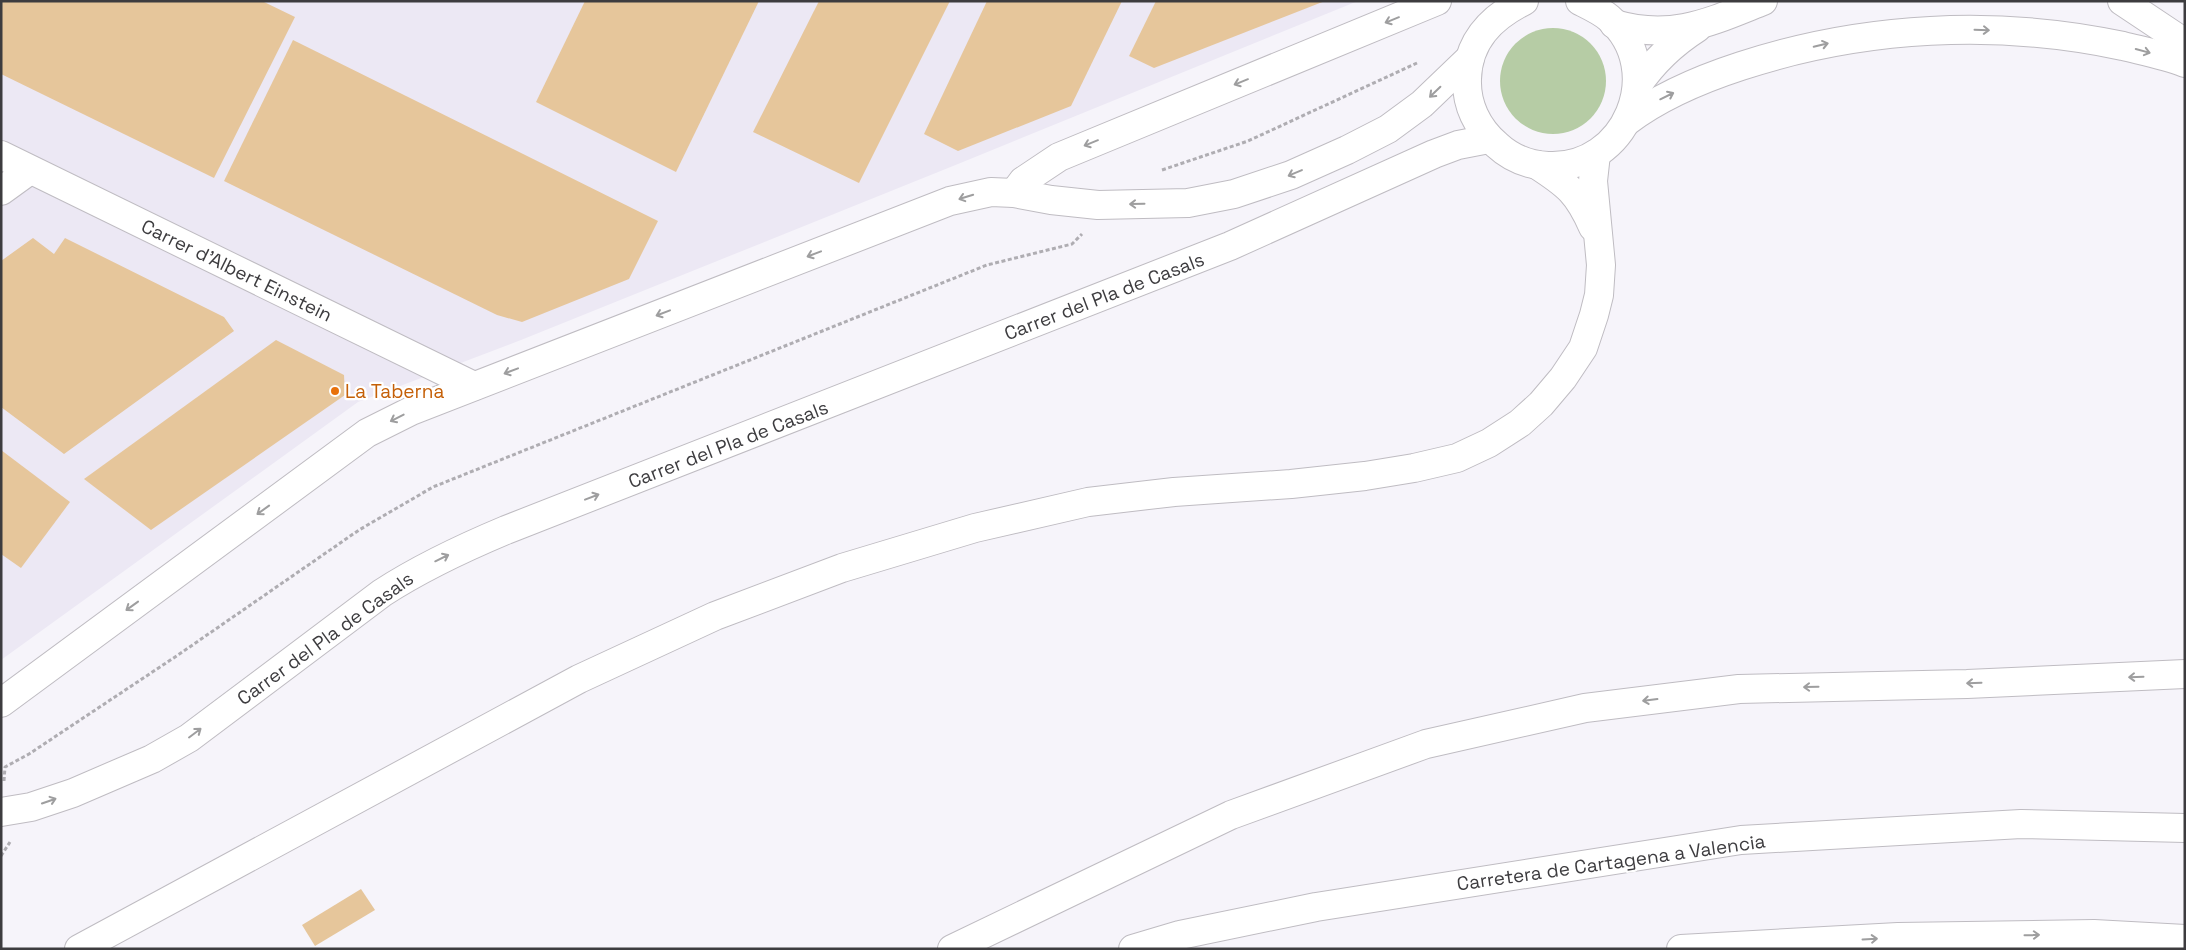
<svg xmlns="http://www.w3.org/2000/svg" width="2186" height="950" viewBox="0 0 2186 950" font-family="'Space Grotesk',sans-serif">
	<style>
		.built { fill: #ece8f4 }
		.green { fill: #b6cca5 }
		.building { fill: #e6c69b }
		.lines { fill: none; stroke-linecap: round; stroke-linejoin: round }
		.minor-casing { stroke: #bfbcc2; stroke-width: 30 }
		.secondary-casing { stroke: #bfbcc2; stroke-width: 30 }
		.trunk-casing { stroke: #bfbcc2; stroke-width: 30 }
		.path { stroke: #afadb2; stroke-width: 3; stroke-dasharray: 4 2.5; stroke-linecap: butt }
		.minor { stroke: #fff; stroke-width: 28 }
		.secondary { stroke: #fff; stroke-width: 28 }
		.trunk { stroke: #fff; stroke-width: 28 }
		.oneway { stroke: #9e9e9f }
		.food-dot { fill: #e8710a; stroke: #fff; stroke-width: 2 }
		.labels { text-anchor: middle; stroke-width: 4.5; stroke-linejoin: round; paint-order: stroke }
		.street-label { font-size: 19px; fill: #3d3c3f; stroke: #fff }
		.food-label { font-size: 19px; fill: #c56008; stroke: #fff; text-anchor: start }
	</style>
	<rect width="100%" height="100%" fill="#f6f4fa"/>
	<polygon class="built" points="1,1 1358,1 958,164 521,340 358,402 1,660"/>
	<circle class="green" cx="1553" cy="81" r="53"/>
	<g class="building">
		<polygon points="1,1 262,1 295,17 214,178 1,74"/>
		<polygon points="585,1 759,1 676,172 536,102"/>
		<polygon points="819,1 950,1 859,183 753,132"/>
		<polygon points="987,1 1122,1 1071,106 958,151 924,134"/>
		<polygon points="1156,1 1325,1 1154,68 1129,56"/>
		<polygon points="293,40 658,221 629,279 522,322 497,315 224,181"/>
		<polygon points="33,238 54,254 65,238 224,317 234,331 64,454 1,407 1,261"/>
		<polygon points="276,340 344,375 345,395 151,530 84,479"/>
		<polygon points="1,450 70,502 21,568 1,554"/>
		<polygon points="361,889 375,910 315,946 302,925"/>
	</g>
	<g class="lines">
		<g class="minor-casing">
			<g id="minor">
				<polyline points="1,155 474,386"/>
				<polyline points="1,191 30,170"/>
				<polyline points="1014,193 1023,181 1059,157 1437,1"/>
				<polyline points="1,703 367,433 411,411 950,201 991,192 1014,193 1051,200 1098,205 1188,203 1234,194 1291,175 1347,150 1388,129 1422,104 1470,58"/>
				<path d="M1 812 31 807 73 793 152 759 189 738 382 593C422 567 463 548 506 530L1230 246 1434 154 1458 145 1489 139"/>
			</g>
		</g>
		<g class="secondary-casing">
			<g id="secondary">
				<path d="M1524 1C1492 17 1468 40 1467 79 1466 104 1477 128 1497 145 1511 158 1529 165 1548 166 1626 170 1668 70 1609 18 1601 11 1590 6 1580 1"/>
				<polyline points="2122,1 2185,43"/>
				<path d="M1614 24C1672 41 1710 22 1763 1"/>
				<path d="M1637 86C1653 62 1672 44 1697 28"/>
				<path d="M1626 122C1660 96 1701 79 1741 66 1863 26 1997 19 2123 46 2143 51 2165 55 2185 63"/>
				<path d="M1537 165C1568 185 1578 193 1593 227"/>
				<polyline points="79,949 579,679 715,616 842,568 975,528 1088,502 1174,492 1291,484 1365,476 1414,468 1457,458 1489,443 1520,423 1541,404 1563,378 1583,348 1594,315 1599,295 1601,265 1593,181 1596,154"/>
			</g>
		</g>
		<g class="trunk-casing">
			<g id="trunk">
				<polyline points="952,949 1231,815 1426,744 1585,708 1739,689 1967,684 2185,674"/>
				<polyline points="1133,949 1180,935 1316,907 1741,840 2021,824 2185,828"/>
				<polyline points="1681,949 1898,937 2094,934 2185,939"/>
			</g>
		</g>
		<g class="path">
			<polyline points="1162,170 1248,141 1417,63"/>
			<polyline points="4,781 5,767 29,754 178,655 359,530 433,487 987,265 1072,244 1082,234"/>
			<polyline points="1,856 10,842"/>
		</g>
		<use href="#minor" class="minor"/>
		<use href="#secondary" class="secondary"/>
		<use href="#trunk" class="trunk"/>
	</g>
	<defs><path id="oneway-shaft" d="M-6 0H5M1.5-3L5.5 0L1.5 3" fill="none" stroke-width="1.6" stroke-linecap="round" stroke-linejoin="round" transform="scale(1.25)"/></defs>
	<g class="oneway">
		<use href="#oneway-shaft" transform="translate(1392 20) rotate(158)"/>
		<use href="#oneway-shaft" transform="translate(1982 30) rotate(2)"/>
		<use href="#oneway-shaft" transform="translate(1821 45) rotate(-13)"/>
		<use href="#oneway-shaft" transform="translate(2143 51) rotate(15)"/>
		<use href="#oneway-shaft" transform="translate(1241 82) rotate(158)"/>
		<use href="#oneway-shaft" transform="translate(1435 92) rotate(136)"/>
		<use href="#oneway-shaft" transform="translate(1667 96) rotate(-26)"/>
		<use href="#oneway-shaft" transform="translate(1091 143) rotate(158)"/>
		<use href="#oneway-shaft" transform="translate(1295 173) rotate(157)"/>
		<use href="#oneway-shaft" transform="translate(966 197) rotate(163)"/>
		<use href="#oneway-shaft" transform="translate(1137 204) rotate(179)"/>
		<use href="#oneway-shaft" transform="translate(814 254) rotate(159)"/>
		<use href="#oneway-shaft" transform="translate(663 313) rotate(159)"/>
		<use href="#oneway-shaft" transform="translate(511 371) rotate(159)"/>
		<use href="#oneway-shaft" transform="translate(397 418) rotate(153)"/>
		<use href="#oneway-shaft" transform="translate(592 497) rotate(-21)"/>
		<use href="#oneway-shaft" transform="translate(263 510) rotate(144)"/>
		<use href="#oneway-shaft" transform="translate(442 558) rotate(-26)"/>
		<use href="#oneway-shaft" transform="translate(132 606) rotate(144)"/>
		<use href="#oneway-shaft" transform="translate(2136 677) rotate(178)"/>
		<use href="#oneway-shaft" transform="translate(1974 683) rotate(178)"/>
		<use href="#oneway-shaft" transform="translate(1811 687) rotate(179)"/>
		<use href="#oneway-shaft" transform="translate(1650 700) rotate(173)"/>
		<use href="#oneway-shaft" transform="translate(195 733) rotate(-37)"/>
		<use href="#oneway-shaft" transform="translate(49 801) rotate(-19)"/>
		<use href="#oneway-shaft" transform="translate(2032 935) rotate(-1)"/>
		<use href="#oneway-shaft" transform="translate(1870 939) rotate(-3)"/>
	</g>
	<circle class="food-dot" cx="335" cy="391" r="5"/>
	<g class="labels">
		<g class="street-label">
			<text transform="translate(237 270) rotate(26)" y="7">Carrer d'Albert Einstein</text>
			<text transform="translate(1104 296) rotate(-21)" y="7">Carrer del Pla de Casals</text>
			<text transform="translate(728 444) rotate(-21)" y="7">Carrer del Pla de Casals</text>
			<text transform="translate(325 638) rotate(-36)" y="7">Carrer del Pla de Casals</text>
			<text transform="translate(1611 862) rotate(-8)" y="7">Carretera de Cartagena a Valencia</text>
		</g>
		<g class="food-label">
			<text x="345" y="398">La Taberna</text>
		</g>
	</g>
	<rect width="2186" height="950" fill="none" stroke="#3d3c3f" stroke-width="5"/>
</svg>
